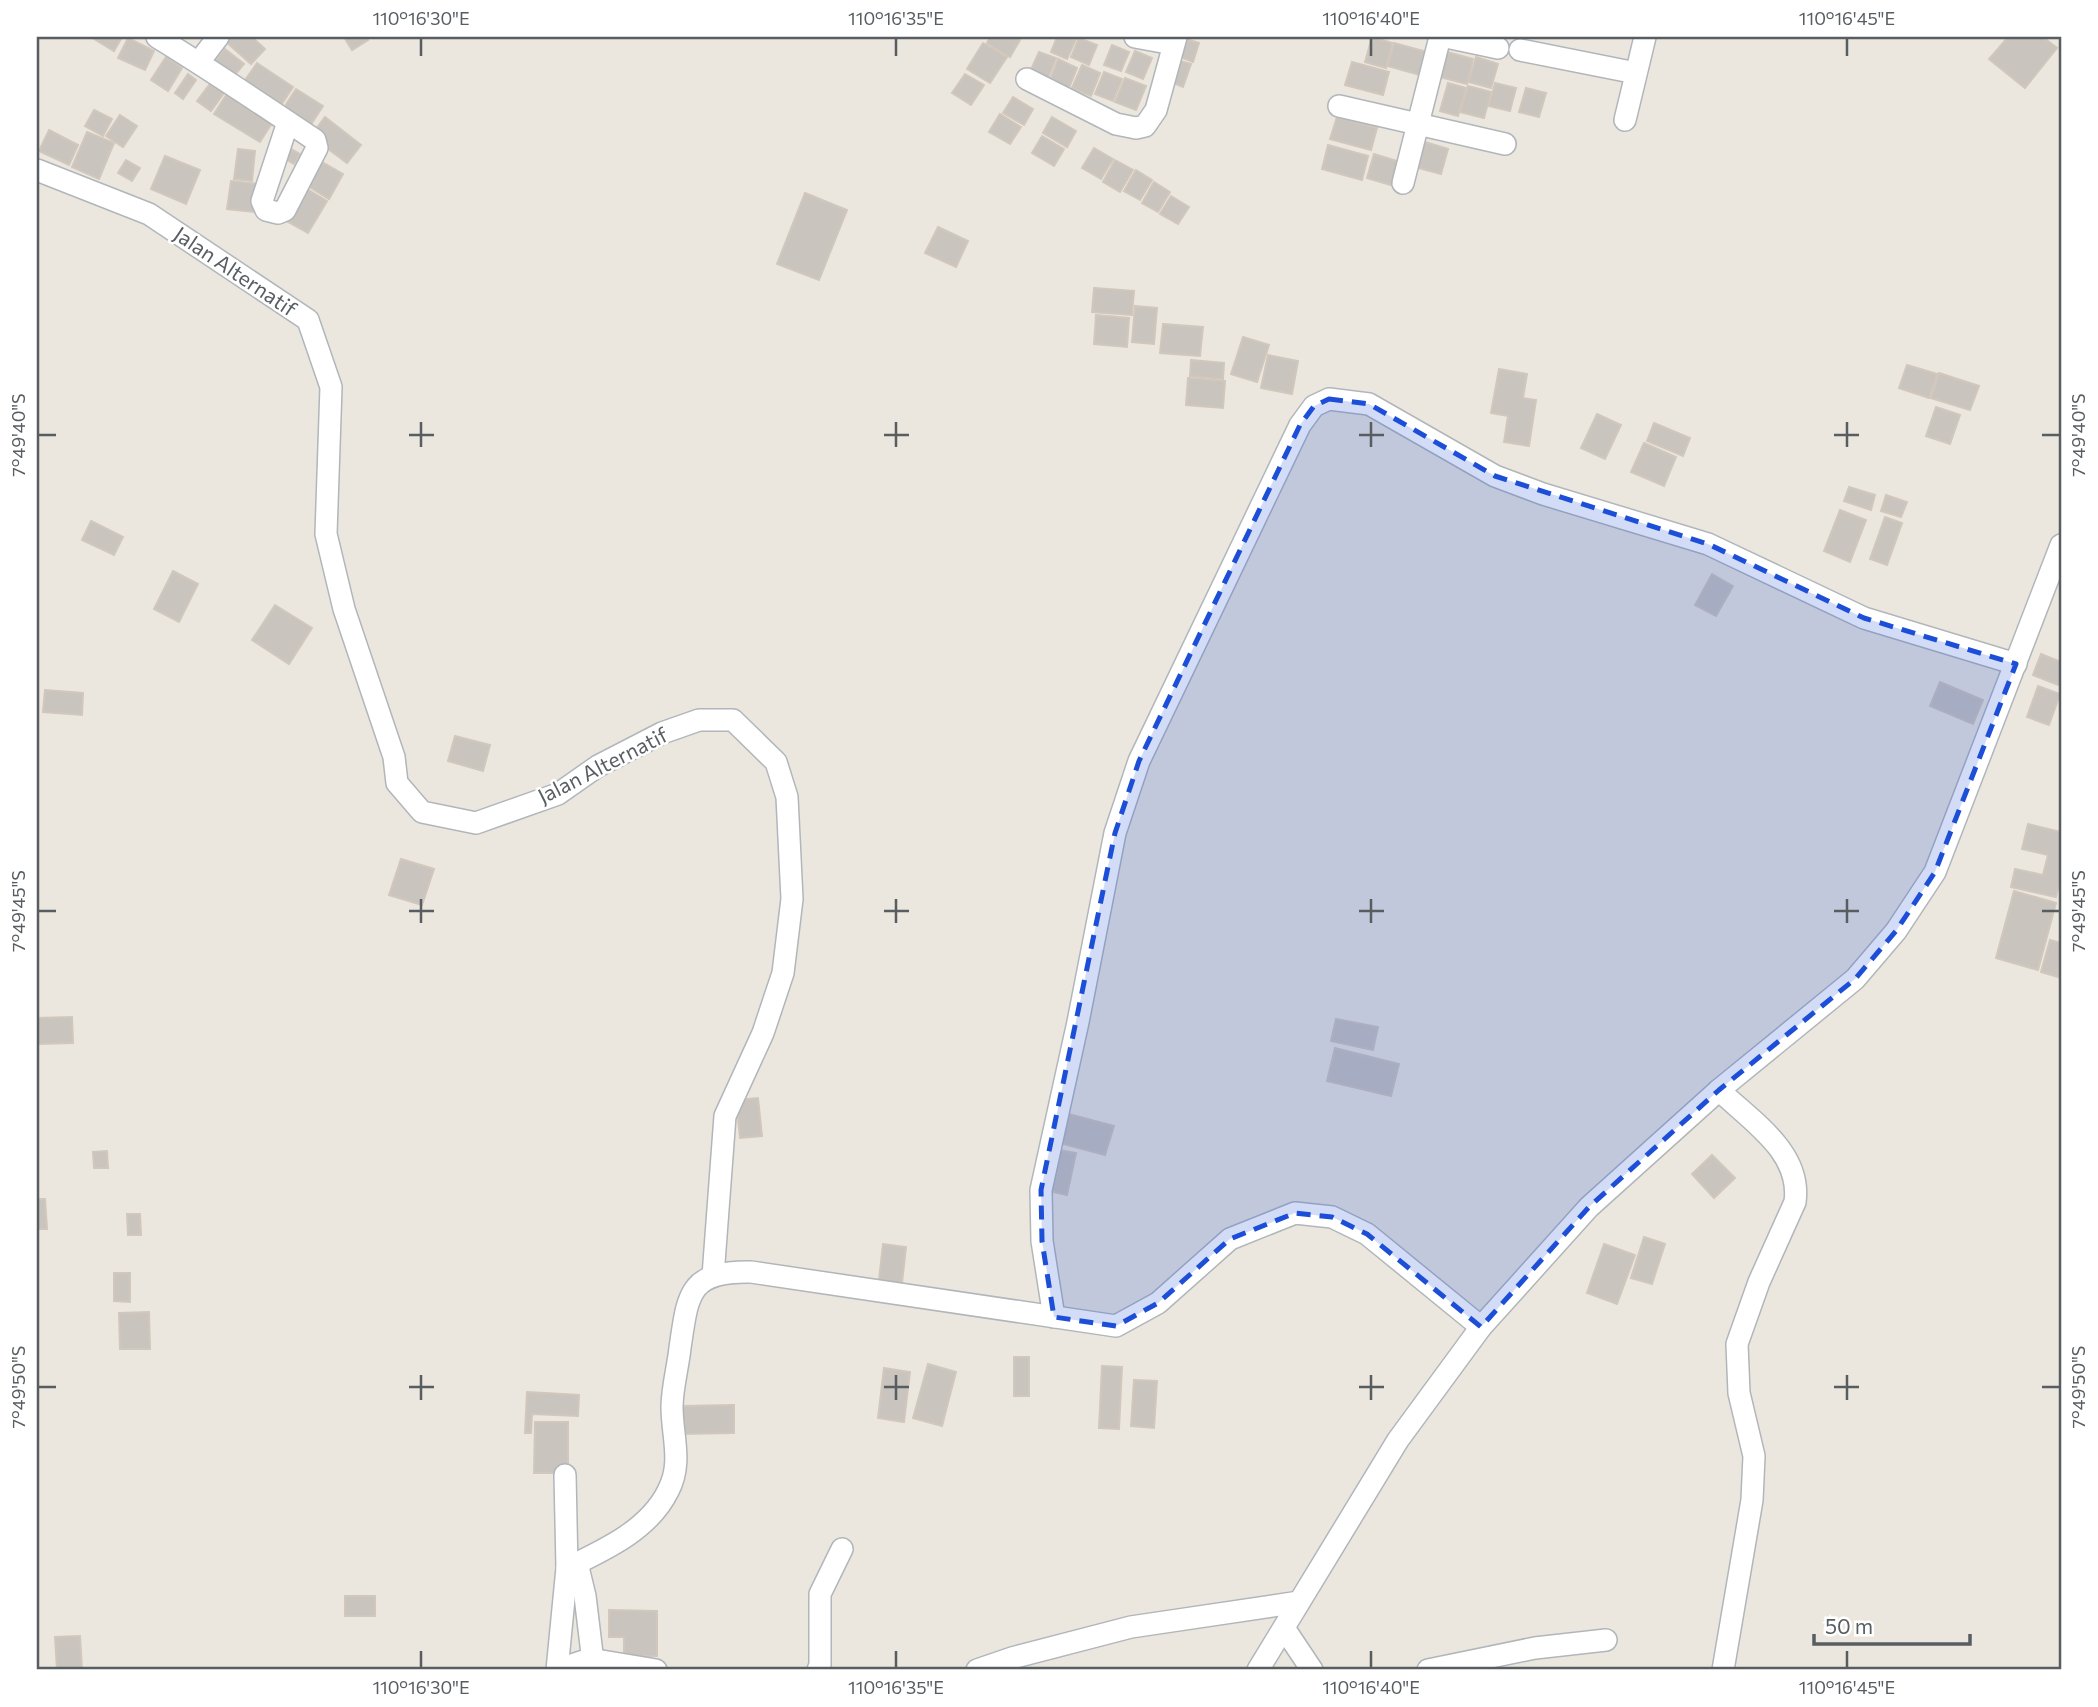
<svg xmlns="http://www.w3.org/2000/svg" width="2098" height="1707" viewBox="0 0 2098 1707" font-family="Commissioner,sans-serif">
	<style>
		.building { fill: #c9c4bd; stroke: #d1c7bc; stroke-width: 2 }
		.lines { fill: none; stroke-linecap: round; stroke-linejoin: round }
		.minor-casing { stroke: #b1b6bb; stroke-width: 24 }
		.minor { stroke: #fff; stroke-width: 21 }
		.marked { fill: #1d4ed8; fill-opacity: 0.2; stroke: #1d4ed8; stroke-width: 5; stroke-dasharray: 14 9; stroke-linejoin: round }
		.ticks { fill: none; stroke: #575d61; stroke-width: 2.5 }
		.labels { text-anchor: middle; stroke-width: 5; stroke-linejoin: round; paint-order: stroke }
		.street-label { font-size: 21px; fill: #575d61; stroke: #fff }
		.neatline { fill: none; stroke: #575d61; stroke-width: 2.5 }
		.ticks-label { font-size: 18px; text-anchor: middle; fill: #575d61 }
	</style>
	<rect width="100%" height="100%" fill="#ece7de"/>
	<g class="building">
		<polygon points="91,37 122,37 114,51"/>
		<polygon points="227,37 252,37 265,49 251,64 224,40"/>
		<polygon points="344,37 365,37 368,40 352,50"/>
		<polygon points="990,37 1015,37 1020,40 1010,57 987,43"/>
		<polygon points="1057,37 1076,39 1067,59 1051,52"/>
		<polygon points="1372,37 1392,43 1386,68 1365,62"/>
		<polygon points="2008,37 2043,37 2057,48 2025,88 1989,59"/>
		<polygon points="128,38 154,51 145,70 118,58"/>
		<polygon points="1079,38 1097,45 1089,65 1071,57"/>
		<polygon points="1186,39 1199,43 1193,62 1180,57"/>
		<polygon points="983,43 1007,57 990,83 967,69"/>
		<polygon points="1394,43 1427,52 1420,75 1388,66"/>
		<polygon points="1112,45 1129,52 1121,71 1104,65"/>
		<polygon points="225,49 244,64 229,82 211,67"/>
		<polygon points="1135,51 1152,58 1143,79 1126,72"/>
		<polygon points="1039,52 1056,58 1047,81 1029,74"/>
		<polygon points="1447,52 1473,59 1467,84 1440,77"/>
		<polygon points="166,57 182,68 168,91 151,80"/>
		<polygon points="1476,57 1498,64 1491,88 1469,82"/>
		<polygon points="1058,59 1077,68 1069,88 1050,80"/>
		<polygon points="1180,61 1191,64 1183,87 1173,83"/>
		<polygon points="1352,62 1389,72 1383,95 1345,85"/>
		<polygon points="257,63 293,87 277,111 241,86"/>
		<polygon points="1082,65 1100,73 1091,96 1072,88"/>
		<polygon points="1104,72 1122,79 1113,101 1095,94"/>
		<polygon points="188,74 196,80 183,99 175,93"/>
		<polygon points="965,74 984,85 971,105 952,93"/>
		<polygon points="1125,78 1146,86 1136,110 1115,102"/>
		<polygon points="213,80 226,90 211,111 197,101"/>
		<polygon points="1448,83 1466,88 1458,116 1440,111"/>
		<polygon points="1495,83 1516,88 1510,111 1489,106"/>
		<polygon points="1468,86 1491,92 1484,118 1460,112"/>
		<polygon points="1526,88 1546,93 1539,117 1519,112"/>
		<polygon points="296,89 323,106 308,129 281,112"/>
		<polygon points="228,92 274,120 260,142 214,114"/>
		<polygon points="1013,97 1033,109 1024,125 1003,113"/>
		<polygon points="94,110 112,119 103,136 85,126"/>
		<polygon points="1000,114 1021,127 1010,144 989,132"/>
		<polygon points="120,115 137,126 123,147 106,136"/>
		<polygon points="325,117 361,145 347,163 311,136"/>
		<polygon points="1052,117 1076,131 1067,147 1043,133"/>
		<polygon points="1337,117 1377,128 1371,150 1330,139"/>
		<polygon points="49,130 78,145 69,165 39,151"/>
		<polygon points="87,132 114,143 99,179 72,167"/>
		<polygon points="1042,136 1064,149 1054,166 1032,153"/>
		<polygon points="1422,141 1448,149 1441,174 1415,167"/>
		<polygon points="1328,145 1368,156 1362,180 1322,169"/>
		<polygon points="286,146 300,154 294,164 280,156"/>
		<polygon points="1094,148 1113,159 1101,179 1082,168"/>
		<polygon points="238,149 255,151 252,181 234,179"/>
		<polygon points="1374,154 1400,162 1394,186 1367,178"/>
		<polygon points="165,156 200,170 186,204 151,189"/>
		<polygon points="317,159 343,174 329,199 303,183"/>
		<polygon points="126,160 140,168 132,181 118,173"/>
		<polygon points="1115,160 1133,170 1120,192 1103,182"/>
		<polygon points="1136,170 1152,180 1140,200 1124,191"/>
		<polygon points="231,181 258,184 254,212 227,209"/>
		<polygon points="1154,182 1170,192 1158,212 1142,203"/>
		<polygon points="302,186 327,201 308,233 283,219"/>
		<polygon points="805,193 847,210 819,280 777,264"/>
		<polygon points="1171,196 1189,207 1178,224 1160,214"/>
		<polygon points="938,227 968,241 956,267 925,253"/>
		<polygon points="1094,288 1134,291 1132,315 1092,312"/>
		<polygon points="1135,306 1157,308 1154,344 1132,342"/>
		<polygon points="1096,315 1129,318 1127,347 1094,344"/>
		<polygon points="1163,324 1203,327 1200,356 1160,353"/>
		<polygon points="1243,337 1269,345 1257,382 1231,374"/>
		<polygon points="1268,355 1298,361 1292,394 1261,388"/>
		<polygon points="1191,360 1224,363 1223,379 1190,376"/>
		<polygon points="1907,365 1937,374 1929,398 1899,388"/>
		<polygon points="1499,369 1527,374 1523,398 1536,400 1529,446 1504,442 1508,416 1491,413"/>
		<polygon points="1939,373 1979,386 1970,410 1931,398"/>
		<polygon points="1188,378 1225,381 1223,408 1186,405"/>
		<polygon points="1936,407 1960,415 1950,444 1926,436"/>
		<polygon points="1597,414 1621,425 1605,459 1581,448"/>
		<polygon points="1654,423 1690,438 1683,456 1647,441"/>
		<polygon points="1644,443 1676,457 1664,486 1631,472"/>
		<polygon points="1849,487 1875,495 1871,510 1844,501"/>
		<polygon points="1886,495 1907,502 1901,517 1881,511"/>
		<polygon points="1840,510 1866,520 1850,562 1824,551"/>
		<polygon points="1885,517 1902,523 1887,565 1870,559"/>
		<polygon points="91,521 123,537 114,555 82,540"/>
		<polygon points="173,571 198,584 179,622 154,609"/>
		<polygon points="1712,574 1733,586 1716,616 1695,605"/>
		<polygon points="275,605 312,628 289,664 252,640"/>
		<polygon points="2041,654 2061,662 2061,686 2033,675"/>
		<polygon points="1940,682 1983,700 1973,724 1930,706"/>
		<polygon points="2038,686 2060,694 2049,725 2027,717"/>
		<polygon points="45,690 83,693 82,715 43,712"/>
		<polygon points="455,736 490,745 483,771 448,761"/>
		<polygon points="2028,824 2061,832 2061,875 2056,897 2011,887 2015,869 2043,875 2048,855 2022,849"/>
		<polygon points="401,859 434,869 422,905 389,895"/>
		<polygon points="2014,891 2056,903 2038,970 1996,958"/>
		<polygon points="2050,940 2061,943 2058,977 2041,972"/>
		<polygon points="72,1017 73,1043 37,1044 37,1018"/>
		<polygon points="1336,1019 1378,1027 1373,1050 1331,1041"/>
		<polygon points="1335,1048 1399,1064 1391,1096 1327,1081"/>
		<polygon points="758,1098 762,1136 740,1138 736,1100"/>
		<polygon points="1065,1113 1114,1126 1105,1155 1056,1142"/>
		<polygon points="1054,1149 1076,1153 1067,1195 1045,1190"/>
		<polygon points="107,1151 108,1168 94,1168 93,1152"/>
		<polygon points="1712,1155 1735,1178 1714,1198 1692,1174"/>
		<polygon points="37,1199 45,1199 47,1229 38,1229 37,1240"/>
		<polygon points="127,1214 140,1214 141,1235 128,1235"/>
		<polygon points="1644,1237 1665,1244 1652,1284 1631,1278"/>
		<polygon points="883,1244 906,1247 902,1283 879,1280"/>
		<polygon points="1604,1244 1635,1255 1617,1304 1587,1293"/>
		<polygon points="114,1273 130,1273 130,1302 114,1301"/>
		<polygon points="149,1312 150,1349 120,1349 119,1313"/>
		<rect x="1014" y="1357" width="15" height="39"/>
		<polygon points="928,1364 956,1372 942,1426 913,1418"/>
		<polygon points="1102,1366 1122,1367 1119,1429 1099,1428"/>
		<polygon points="884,1368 910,1372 904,1422 878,1418"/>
		<polygon points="1134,1380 1157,1381 1154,1428 1131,1426"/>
		<polygon points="527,1392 579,1395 578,1416 532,1414 531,1433 525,1433"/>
		<polygon points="734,1405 734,1433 681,1434 681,1406"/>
		<polygon points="535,1422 568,1422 568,1473 534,1473"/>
		<rect x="345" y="1596" width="30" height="20"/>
		<polygon points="609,1610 657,1611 657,1656 624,1656 624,1637 609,1637"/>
		<polygon points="80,1636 82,1670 57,1670 55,1637"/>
	</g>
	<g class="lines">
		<g class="minor-casing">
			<g id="minor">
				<path d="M157 37C211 70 263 105 315 140L317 148 285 210 278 213 266 210 262 201 288 122"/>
				<polyline points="1135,37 1173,44"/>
				<polyline points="1446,37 1498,48"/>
				<polyline points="1520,50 1636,73"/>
				<polyline points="199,62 218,37"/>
				<polyline points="1027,79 1116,124 1136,128 1145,126 1156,110 1176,37"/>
				<polyline points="1339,106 1505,144"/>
				<polyline points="1625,120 1645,37"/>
				<polyline points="37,170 149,214 308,320 331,387 326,534 344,609 394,757 397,783 422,812 476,823 558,794 598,766 662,733 699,720 733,720 776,762 787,797 792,899 783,973 763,1033 725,1116 713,1276"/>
				<polyline points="1403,183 1440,37"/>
				<path d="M1719 1090C1751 1121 1802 1152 1795 1202L1759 1282 1737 1344 1739 1393 1754 1456 1752 1500 1723 1670"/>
				<polyline points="1054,1317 1042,1241 1041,1190 1078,1022 1115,833 1139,761 1300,425 1314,406 1329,399 1369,404 1495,476 1543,494 1708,544 1864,618 2016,664"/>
				<polyline points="577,1563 585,1596 594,1670"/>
				<path d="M567 1568C604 1550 649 1530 668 1491 683 1463 672 1436 672 1407 672 1388 678 1367 680 1348 688 1294 688 1271 751 1272L1116 1326 1158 1303 1230 1239 1295 1213 1332 1217 1367 1234 1481 1327"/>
				<polyline points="1284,1628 1312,1670"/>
				<polyline points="557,1670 567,1568 565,1475"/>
				<polyline points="557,1670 590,1659 656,1670"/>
				<polyline points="818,1670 820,1665 820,1594 842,1549"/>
				<polyline points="977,1670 1012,1658 1131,1627 1299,1602"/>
				<polyline points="1258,1670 1398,1440 1481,1327 1589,1207 1719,1090 1855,979 1896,931 1935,872 2061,545"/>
				<polyline points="1428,1670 1535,1648 1606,1640"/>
			</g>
		</g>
		<use href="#minor" class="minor"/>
	</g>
	<path class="marked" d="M1329 399 1369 404 1495 476 1708 544 1864 618 2016 664 1935 872 1896 931 1855 979 1719 1090 1589 1207 1481 1327 1367 1234 1332 1217 1295 1213 1230 1239 1158 1303 1116 1326 1054 1317 1042 1241 1041 1190 1115 833 1139 761 1300 425 1314 406Z"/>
	<path class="ticks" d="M421 38V56M896 38V56M1371 38V56M1847 38V56M421 422V447M896 422V447M1371 422V447M1847 422V447M38 435H56M409 435H434M884 435H909M1359 435H1384M1834 435H1859M2042 435H2060M421 899V923M896 899V923M1371 899V923M1847 899V923M38 911H56M409 911H434M884 911H909M1359 911H1384M1834 911H1859M2042 911H2060M421 1375V1400M896 1375V1400M1371 1375V1400M1847 1375V1400M38 1387H56M409 1387H434M884 1387H909M1359 1387H1384M1834 1387H1859M2042 1387H2060M421 1651V1668M896 1651V1668M1371 1651V1668M1847 1651V1668"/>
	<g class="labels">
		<g class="street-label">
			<text transform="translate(235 272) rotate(34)" y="7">Jalan Alternatif</text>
			<text transform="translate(603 766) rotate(-27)" y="7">Jalan Alternatif</text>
		</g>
	</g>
	<rect width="2098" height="1707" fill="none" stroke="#ffffff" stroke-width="77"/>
	<path d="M1814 1634v10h156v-10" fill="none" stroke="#575d61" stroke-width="3.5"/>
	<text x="1825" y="1634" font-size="21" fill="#575d61" stroke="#ffffff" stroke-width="5" paint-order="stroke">50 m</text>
	<rect x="38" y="38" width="2022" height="1630" class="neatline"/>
	<g class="ticks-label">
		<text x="421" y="25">110°16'30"E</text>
		<text x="896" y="25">110°16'35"E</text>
		<text x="1371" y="25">110°16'40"E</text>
		<text x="1847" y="25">110°16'45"E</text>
		<text transform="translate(19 435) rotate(-90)" y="6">7°49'40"S</text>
		<text transform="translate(2079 435) rotate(-90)" y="6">7°49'40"S</text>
		<text transform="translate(19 911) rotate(-90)" y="6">7°49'45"S</text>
		<text transform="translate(2079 911) rotate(-90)" y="6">7°49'45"S</text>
		<text transform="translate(19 1387) rotate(-90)" y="6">7°49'50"S</text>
		<text transform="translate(2079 1387) rotate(-90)" y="6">7°49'50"S</text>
		<text x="421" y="1694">110°16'30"E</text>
		<text x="896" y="1694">110°16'35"E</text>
		<text x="1371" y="1694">110°16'40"E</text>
		<text x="1847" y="1694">110°16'45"E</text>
	</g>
</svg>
